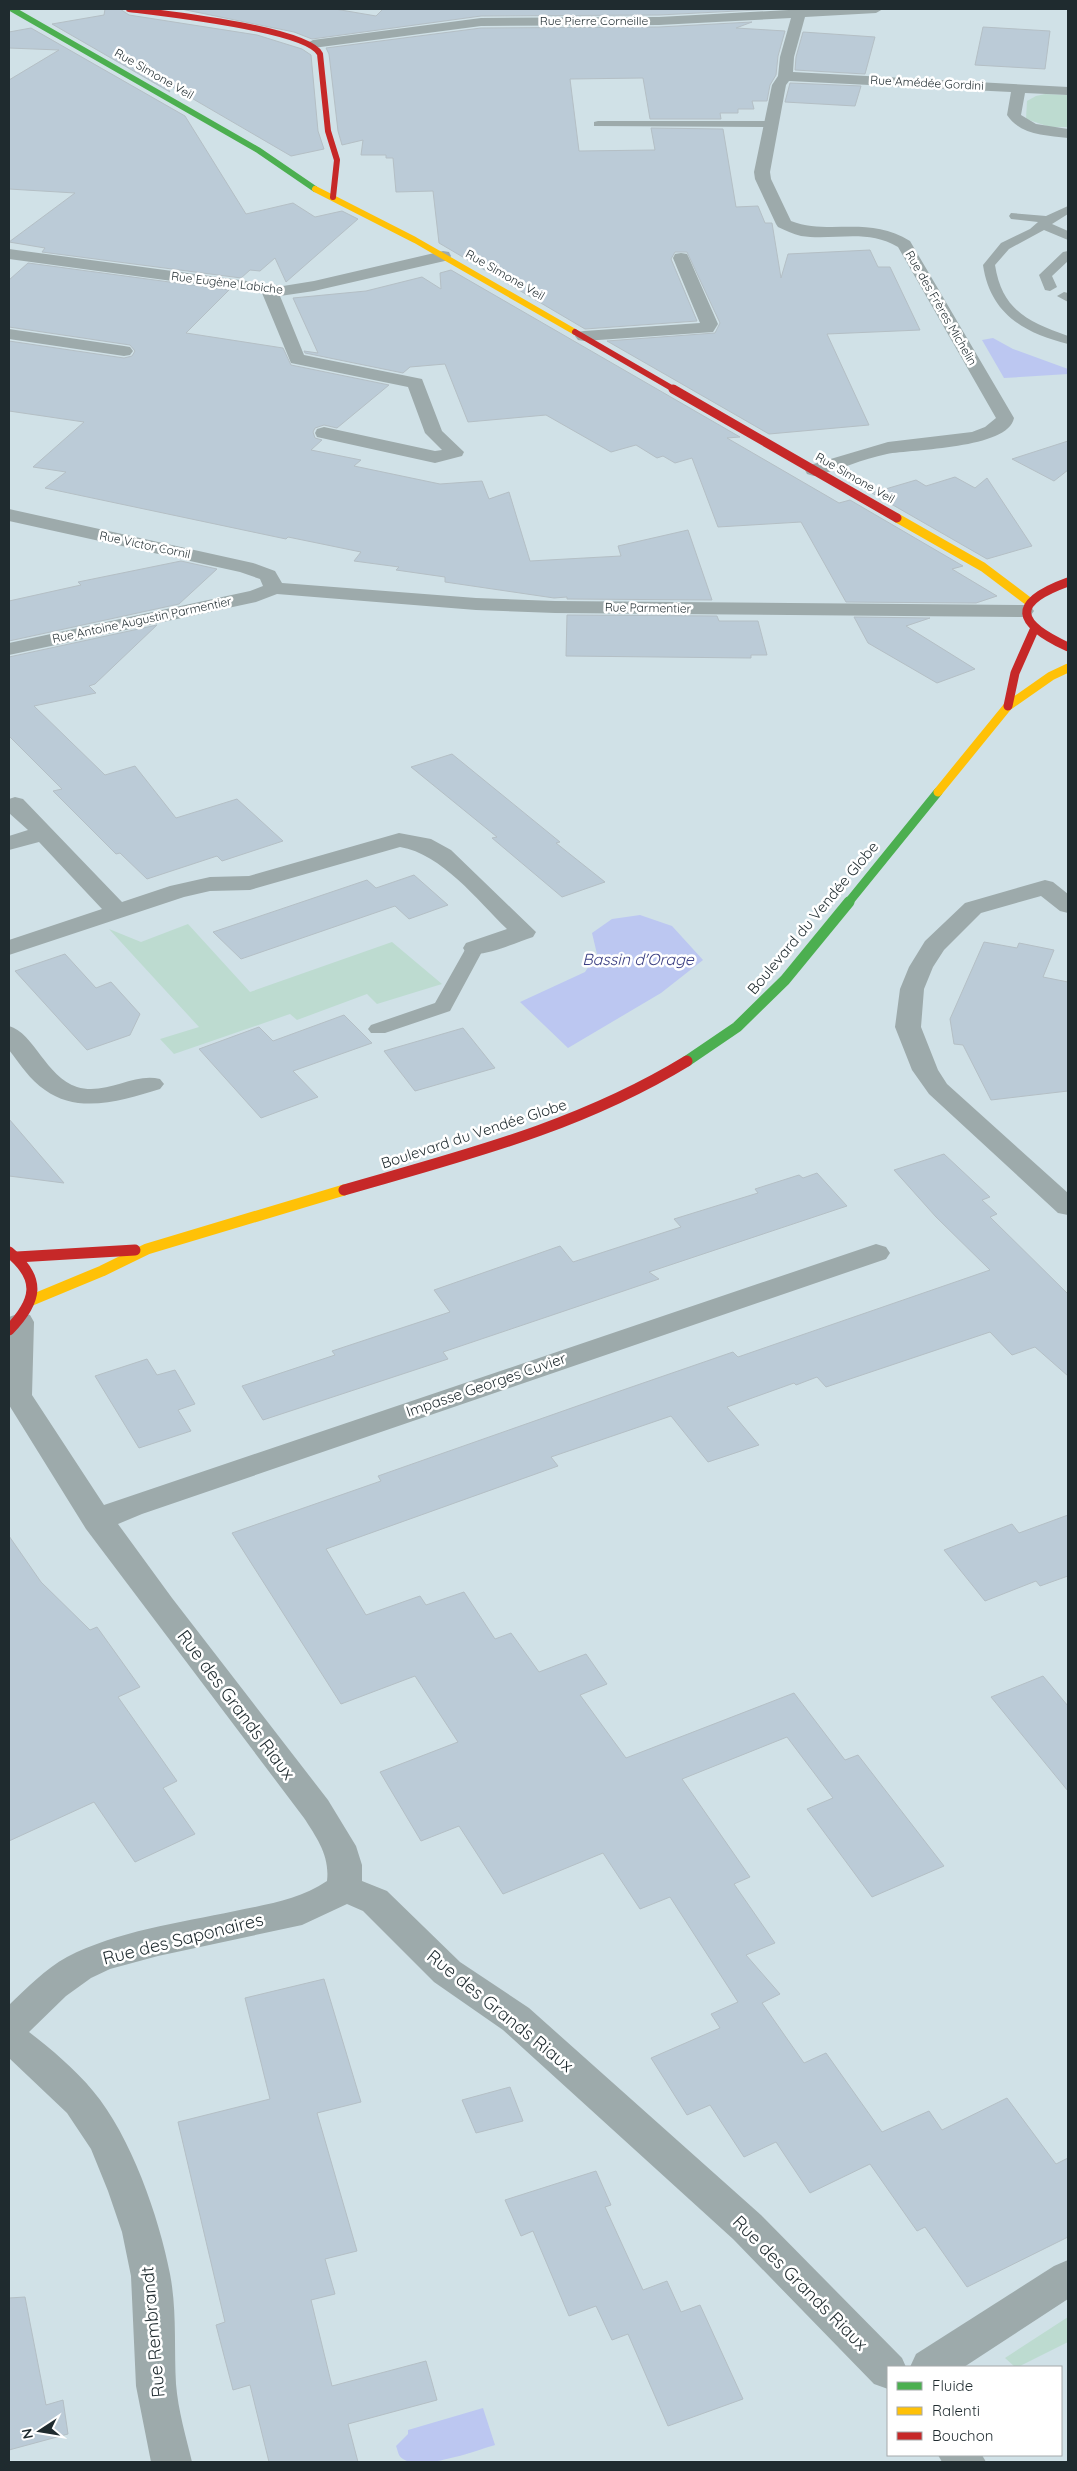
<svg xmlns="http://www.w3.org/2000/svg" width="1077" height="2471" viewBox="0 0 1077 2471" font-family="Quicksand,sans-serif">
	<style>
		.green { fill: #bddbd0 }
		.water { fill: #bcc7f1 }
		.building { fill: #bbcbd7; stroke: #b4bfc5 }
		.lines { fill: none; stroke-linecap: round; stroke-linejoin: round }
		.lane { fill: #9daaab; fill-rule: evenodd }
		.street { fill: #9daaab; fill-rule: evenodd }
		.fast-far2 { stroke: #4caf50; stroke-width: 6 }
		.fast-far1 { stroke: #4caf50; stroke-width: 9 }
		.fast { stroke: #4caf50; stroke-width: 11 }
		.slow-far2 { stroke: #ffc107; stroke-width: 6 }
		.slow-far1 { stroke: #ffc107; stroke-width: 9 }
		.slow { stroke: #ffc107; stroke-width: 11 }
		.jam-far2 { stroke: #c62828; stroke-width: 6 }
		.jam-far1 { stroke: #c62828; stroke-width: 9 }
		.jam { stroke: #c62828; stroke-width: 11 }
		.labels { text-anchor: middle; stroke-width: 5; stroke-linejoin: round; paint-order: stroke }
		.far-street-label { font-size: 12px; fill: #1f2b2f; stroke: #fff }
		.street-label { font-size: 15px; fill: #1f2b2f; stroke: #fff }
		.water-label { font-size: 16px; font-style: italic; fill: #3b3f83; stroke: #fff }
		.near-street-label { font-size: 18px; fill: #1f2b2f; stroke: #fff }
	</style>
	<rect width="100%" height="100%" fill="#d0e1e7"/>
	<g class="green">
		<polygon points="1045,94 1068,95 1068,127 1050,127 1026,119 1027,101 1036,96"/>
		<polygon points="188,924 250,992 392,942 442,984 377,1004 367,994 297,1020 290,1014 174,1054 160,1039 199,1027 109,929 141,942"/>
		<polygon points="1068,2317 1068,2342 1018,2367 1015,2367 1005,2358"/>
	</g>
	<g class="water">
		<polygon points="993,338 1013,349 1068,369 1068,374 1004,378 982,340"/>
		<polygon points="640,915 672,926 703,960 661,993 568,1048 520,1002 585,972 597,954 592,933 612,919"/>
		<path d="M483 2408 495 2445C475 2451 421 2471 403 2459 398 2456 398 2451 396 2446L408 2434V2430Z"/>
	</g>
	<g class="building">
		<polygon points="105,9 120,9 129,15 257,35 302,49 311,55 318,131 324,149 291,156 164,82 170,92 52,24 104,15"/>
		<polygon points="181,9 335,9 376,16 383,9 776,9 659,15 481,16 312,39 294,32"/>
		<polygon points="752,22 736,28 785,31 778,56 776,75 770,85 767,101 752,101 754,109 738,109 738,113 720,113 721,119 650,119 643,78 570,79 579,151 655,150 651,128 723,129 736,207 758,206 765,223 772,223 781,278 788,254 870,250 878,267 890,267 920,330 827,334 869,425 769,434 607,341 715,333 720,323 687,252 675,252 671,259 697,321 585,329 439,243 433,191 396,192 393,158 386,158 386,155 361,155 363,140 342,145 338,131 329,54 326,48 481,28 659,27"/>
		<polygon points="983,27 1050,31 1045,69 975,65"/>
		<polygon points="31,28 185,116 246,214 293,203 315,217 342,211 358,219 286,282 275,258 260,271 250,270 241,278 42,252 45,248 9,242 75,193 9,189 9,80 59,50 9,48 9,32"/>
		<polygon points="803,32 875,37 865,74 795,70 796,57"/>
		<polygon points="790,83 861,86 855,106 785,102"/>
		<polygon points="28,263 229,290 186,333 283,348 291,365 389,385 337,428 324,425 315,428 313,432 315,438 322,440 311,450 361,460 354,466 440,484 482,481 489,499 509,492 530,561 621,556 618,546 688,530 712,600 567,599 567,597 554,598 445,582 445,577 396,570 399,567 354,561 361,552 288,537 286,539 45,488 66,472 33,467 84,422 9,411 9,341 124,358 132,356 135,351 130,345 9,327 9,280"/>
		<polygon points="451,270 740,437 727,438 839,503 850,500 963,566 952,569 997,596 976,603 846,602 801,522 718,527 692,458 675,463 663,456 657,458 636,445 611,452 546,415 468,422 445,364 410,367 403,373 305,353 304,351 318,353 293,298 366,291 422,277 441,289 440,273"/>
		<polygon points="1068,441 1068,470 1054,481 1012,459"/>
		<polygon points="955,477 975,488 987,478 1032,546 987,559 872,493 916,480 926,486"/>
		<polygon points="181,561 217,569 179,604 9,641 9,601 81,585 78,582"/>
		<polygon points="567,615 717,616 719,621 758,621 767,655 751,655 751,658 566,656"/>
		<polygon points="854,617 930,618 906,626 975,669 937,683 868,643"/>
		<polygon points="157,625 95,684 89,686 96,693 34,706 105,775 135,766 176,818 237,799 283,841 222,861 217,856 147,879 120,853 116,854 53,791 62,789 9,736 9,657"/>
		<polygon points="452,754 560,842 556,843 605,882 562,897 492,838 497,837 411,767"/>
		<polygon points="414,875 448,905 409,919 395,906 241,959 213,932 367,880 376,888"/>
		<polygon points="984,942 1017,948 1019,943 1054,950 1043,977 1068,982 1068,1091 991,1100 963,1045 954,1044 950,1019"/>
		<polygon points="65,954 96,988 111,982 140,1014 130,1035 87,1050 15,971"/>
		<polygon points="344,1015 372,1043 293,1071 318,1097 261,1118 199,1049 259,1027 273,1041"/>
		<polygon points="463,1028 495,1068 415,1091 384,1051"/>
		<polygon points="9,1119 64,1183 9,1176"/>
		<polygon points="944,1154 990,1197 982,1200 997,1214 990,1217 1068,1294 1068,1376 1035,1347 1012,1355 990,1332 826,1387 817,1377 796,1385 794,1383 727,1407 759,1445 708,1462 671,1416 551,1457 558,1466 326,1549 366,1615 420,1596 426,1605 464,1592 495,1639 511,1633 539,1672 586,1654 607,1684 580,1695 626,1758 794,1693 845,1760 858,1755 944,1866 872,1897 807,1809 833,1798 787,1737 682,1779 750,1877 734,1884 775,1943 746,1955 780,1994 762,2003 804,2063 826,2053 882,2132 929,2111 942,2130 1007,2098 1056,2164 1068,2158 1068,2237 967,2287 925,2227 917,2231 870,2164 810,2193 776,2142 744,2157 710,2105 687,2115 651,2058 720,2028 711,2014 738,2002 670,1897 640,1909 603,1853 503,1894 459,1826 421,1841 380,1772 458,1742 415,1676 341,1704 232,1533 381,1481 378,1476 620,1391 733,1352 738,1357 990,1270 936,1217 894,1170"/>
		<polygon points="817,1173 847,1206 649,1272 659,1279 443,1352 448,1359 263,1420 242,1386 335,1355 332,1351 450,1312 434,1290 560,1246 573,1262 681,1227 674,1219 758,1193 755,1189 799,1175 803,1178"/>
		<polygon points="147,1359 157,1375 175,1370 195,1404 178,1410 191,1431 139,1448 95,1376"/>
		<polygon points="1068,1515 1068,1576 1040,1586 1036,1581 985,1601 944,1550 1012,1524 1019,1533"/>
		<polygon points="9,1536 41,1582 90,1630 97,1627 140,1687 118,1697 177,1781 163,1788 195,1834 135,1862 94,1802 9,1841"/>
		<polygon points="1043,1676 1068,1706 1068,1791 991,1697"/>
		<polygon points="324,1979 361,2102 317,2113 357,2251 325,2259 335,2294 311,2300 332,2386 426,2361 437,2400 348,2424 358,2462 269,2462 250,2385 233,2390 216,2325 225,2322 178,2122 270,2099 245,1998"/>
		<polygon points="510,2087 523,2121 476,2133 462,2100"/>
		<polygon points="596,2171 611,2205 605,2207 643,2290 667,2281 681,2312 700,2305 743,2399 668,2426 628,2334 612,2340 596,2306 569,2316 533,2231 521,2236 505,2200"/>
		<polygon points="25,2297 46,2405 63,2400 68,2434 9,2450 9,2298"/>
	</g>
	<g class="lines">
		<g class="lane">
			<polygon points="598,121 771,121 777,124 771,127 594,126 594,122"/>
			<path d="M1068 206V214L1052 224 1068 231V240L1044 230 1009 249 995 265C1002 310 1028 322 1068 336V344C1023 333 990 313 983 265L1001 243 1030 229 1038 222 1011 219 1009 216 1011 213 1046 216Z"/>
			<polygon points="1068,251 1068,261 1052,276 1057,287 1050,291 1045,290 1039,275 1063,252"/>
			<polygon points="1064,292 1068,293 1068,302 1057,296"/>
			<polygon points="475,942 482,944 484,948 450,1011 385,1033 371,1033 368,1029 371,1025 435,1003 466,948 468,944"/>
		</g>
		<g class="street">
			<path d="M806 9H883L876 13 805 17 794 57 793 72 1068 87V95L1025 93 1021 115 1036 124 1068 129V138C1045 135 1020 135 1007 115L1011 92 789 81 786 85 770 172 771 179 791 221C830 236 868 215 910 241L1014 418C1008 449 913 449 887 454 862 459 839 470 814 476L807 474 805 470 807 466 888 442 972 432 985 427 996 418 898 247C866 228 834 241 801 236 793 234 785 230 778 227L776 224 755 179 754 172 772 85 778 76 780 57 791 18 659 25 481 26 313 48 306 44 313 40 481 18 659 17Z"/>
			<polygon points="9,249 283,286 314,281 443,251 449,252 451,256 449,260 314,291 280,296 304,355 422,379 442,431 464,452 462,456 435,463 317,437 315,433 317,429 324,427 435,451 442,450 425,433 408,387 291,363 262,293 9,259"/>
			<polygon points="681,253 687,254 689,258 718,324 713,332 584,341 578,340 575,336 578,332 584,331 700,323 673,258 675,254"/>
			<polygon points="9,329 124,346 130,347 133,351 130,355 124,356 9,339"/>
			<polygon points="9,509 253,563 275,571 282,583 476,598 555,601 1024,605 1031,607 1034,611 1031,615 1024,617 555,613 476,610 277,594 256,602 9,655 9,643 250,591 263,586 260,579 240,572 9,521"/>
			<path d="M15 797 23 799 122 902 170 886 210 877 249 876 399 833 431 839 451 850 536 932 533 937C513 943 486 958 466 953L463 948 466 943 507 929C477 900 442 854 400 847L250 890 210 891 184 897 9 955V940L102 909 39 842 9 850V836L28 830 9 813V799Z"/>
			<polygon points="1045,880 1053,882 1068,894 1068,913 1060,911 1041,896 981,913 944,950 933,967 924,989 921,1027 938,1070 947,1084 1068,1193 1068,1215 1058,1213 929,1094 912,1070 895,1027 900,989 909,967 925,941 965,903"/>
			<path d="M9 1026C34 1033 46 1077 77 1087 106 1096 134 1072 160 1079L164 1084 160 1089C124 1100 79 1115 45 1090 30 1080 20 1064 9 1050Z"/>
			<path d="M876 1244 886 1247 890 1253 886 1259 142 1514 118 1524 172 1598 328 1800 356 1846 362 1865V1881L387 1891 460 1962 529 2008 761 2215 902 2358 906 2367H888V2389L874 2384 733 2239 503 2030 434 1982 363 1911 347 1904 302 1925 158 1956 110 1969 91 1978 66 1996 29 2032C51 2049 75 2069 93 2091 131 2136 159 2217 170 2274 177 2310 174 2348 176 2384 178 2410 186 2437 192 2462H151L136 2386 131 2276 122 2232 108 2191 91 2149 67 2113 9 2058V2005C27 1988 45 1969 67 1957 117 1931 179 1923 235 1911 268 1904 299 1900 327 1881 330 1856 317 1838 304 1818L86 1529 9 1405V1317L20 1313 30 1315 34 1322 32 1395 104 1505Z"/>
			<polygon points="1068,2260 1068,2299 964,2367 910,2367 916,2354 1054,2266"/>
			<polygon points="938,2455 982,2455 986,2462 942,2462"/>
		</g>
		<polyline class="fast-far2" points="12,9 258,150 315,189"/>
		<polyline class="fast-far1" points="848,903 938,792"/>
		<polyline class="fast" points="687,1061 737,1027 785,980 849,902"/>
		<polyline class="slow-far2" points="315,189 415,240 575,332"/>
		<g class="slow-far1">
			<polyline points="897,518 983,567 1028,601"/>
			<polyline points="938,792 1008,706 1051,676 1068,668"/>
		</g>
		<polyline class="slow" points="32,1300 102,1271 147,1249 344,1190"/>
		<g class="jam-far2">
			<path d="M129 9C161 13 308 29 320 54L328 131 337 160 333 197"/>
			<polyline points="575,332 675,390"/>
		</g>
		<g class="jam-far1">
			<polyline points="673,389 897,518"/>
			<path d="M1068 582C1010 603 1016 623 1068 647"/>
			<polyline points="1008,706 1015,673 1034,630"/>
		</g>
		<g class="jam">
			<path d="M344 1190C465 1155 579 1127 687 1061"/>
			<path d="M9 1252C42 1279 37 1301 9 1330"/>
			<polyline points="17,1257 135,1250"/>
		</g>
	</g>
	<g class="labels">
		<g class="far-street-label">
			<text x="594" y="25">Rue Pierre Corneille</text>
			<text transform="translate(154 74) rotate(30)" y="4">Rue Simone Veil</text>
			<text transform="translate(927 83) rotate(3)" y="4">Rue Amédée Gordini</text>
			<text transform="translate(505 275) rotate(30)" y="4">Rue Simone Veil</text>
			<text transform="translate(227 283) rotate(7)" y="4">Rue Eugène Labiche</text>
			<text transform="translate(941 308) rotate(60)" y="4">Rue des Frères Michelin</text>
			<text transform="translate(855 478) rotate(30)" y="4">Rue Simone Veil</text>
			<text transform="translate(145 545) rotate(12)" y="4">Rue Victor Cornil</text>
			<text transform="translate(648 608) rotate(1)" y="4">Rue Parmentier</text>
			<text transform="translate(142 620) rotate(-12)" y="4">Rue Antoine Augustin Parmentier</text>
		</g>
		<g class="street-label">
			<text transform="translate(813 918) rotate(-50)" y="5">Boulevard du Vendée Globe</text>
			<text transform="translate(474 1134) rotate(-18)" y="5">Boulevard du Vendée Globe</text>
			<text transform="translate(486 1385) rotate(-19)" y="5">Impasse Georges Cuvier</text>
		</g>
		<g class="water-label">
			<text x="638" y="965">Bassin d'Orage</text>
		</g>
		<g class="near-street-label">
			<text transform="translate(236 1705) rotate(53)" y="6">Rue des Grands Riaux</text>
			<text transform="translate(183 1939) rotate(-14)" y="6">Rue des Saponaires</text>
			<text transform="translate(500 2011) rotate(39)" y="6">Rue des Grands Riaux</text>
			<text transform="translate(800 2283) rotate(45)" y="6">Rue des Grands Riaux</text>
			<text transform="translate(153 2332) rotate(-95)" y="6">Rue Rembrandt</text>
		</g>
	</g>
	<rect width="1077" height="2471" fill="none" stroke="#1f2b2f" stroke-width="20"/>
	<rect x="887" y="2366" width="175" height="90" fill="#ffffff" stroke="#a5aaac"/>
	<rect x="897" y="2382" width="25" height="8" fill="#4caf50" stroke="#a5aaac"/>
	<text x="932" y="2391" font-size="15" fill="#1f2b2f">Fluide</text>
	<rect x="897" y="2407" width="25" height="8" fill="#ffc107" stroke="#a5aaac"/>
	<text x="932" y="2416" font-size="15" fill="#1f2b2f">Ralenti</text>
	<rect x="897" y="2432" width="25" height="8" fill="#c62828" stroke="#a5aaac"/>
	<text x="932" y="2441" font-size="15" fill="#1f2b2f">Bouchon</text>
	<g transform="translate(40 2431) rotate(258)" stroke="#ffffff" stroke-width="4" paint-order="stroke">
	<path d="M0-4L9 19L0 12L-9 19Z" fill="#1f2b2f"/>
	<text y="-8" font-size="14" font-weight="bold" text-anchor="middle" fill="#1f2b2f">N</text>
	</g>
</svg>
